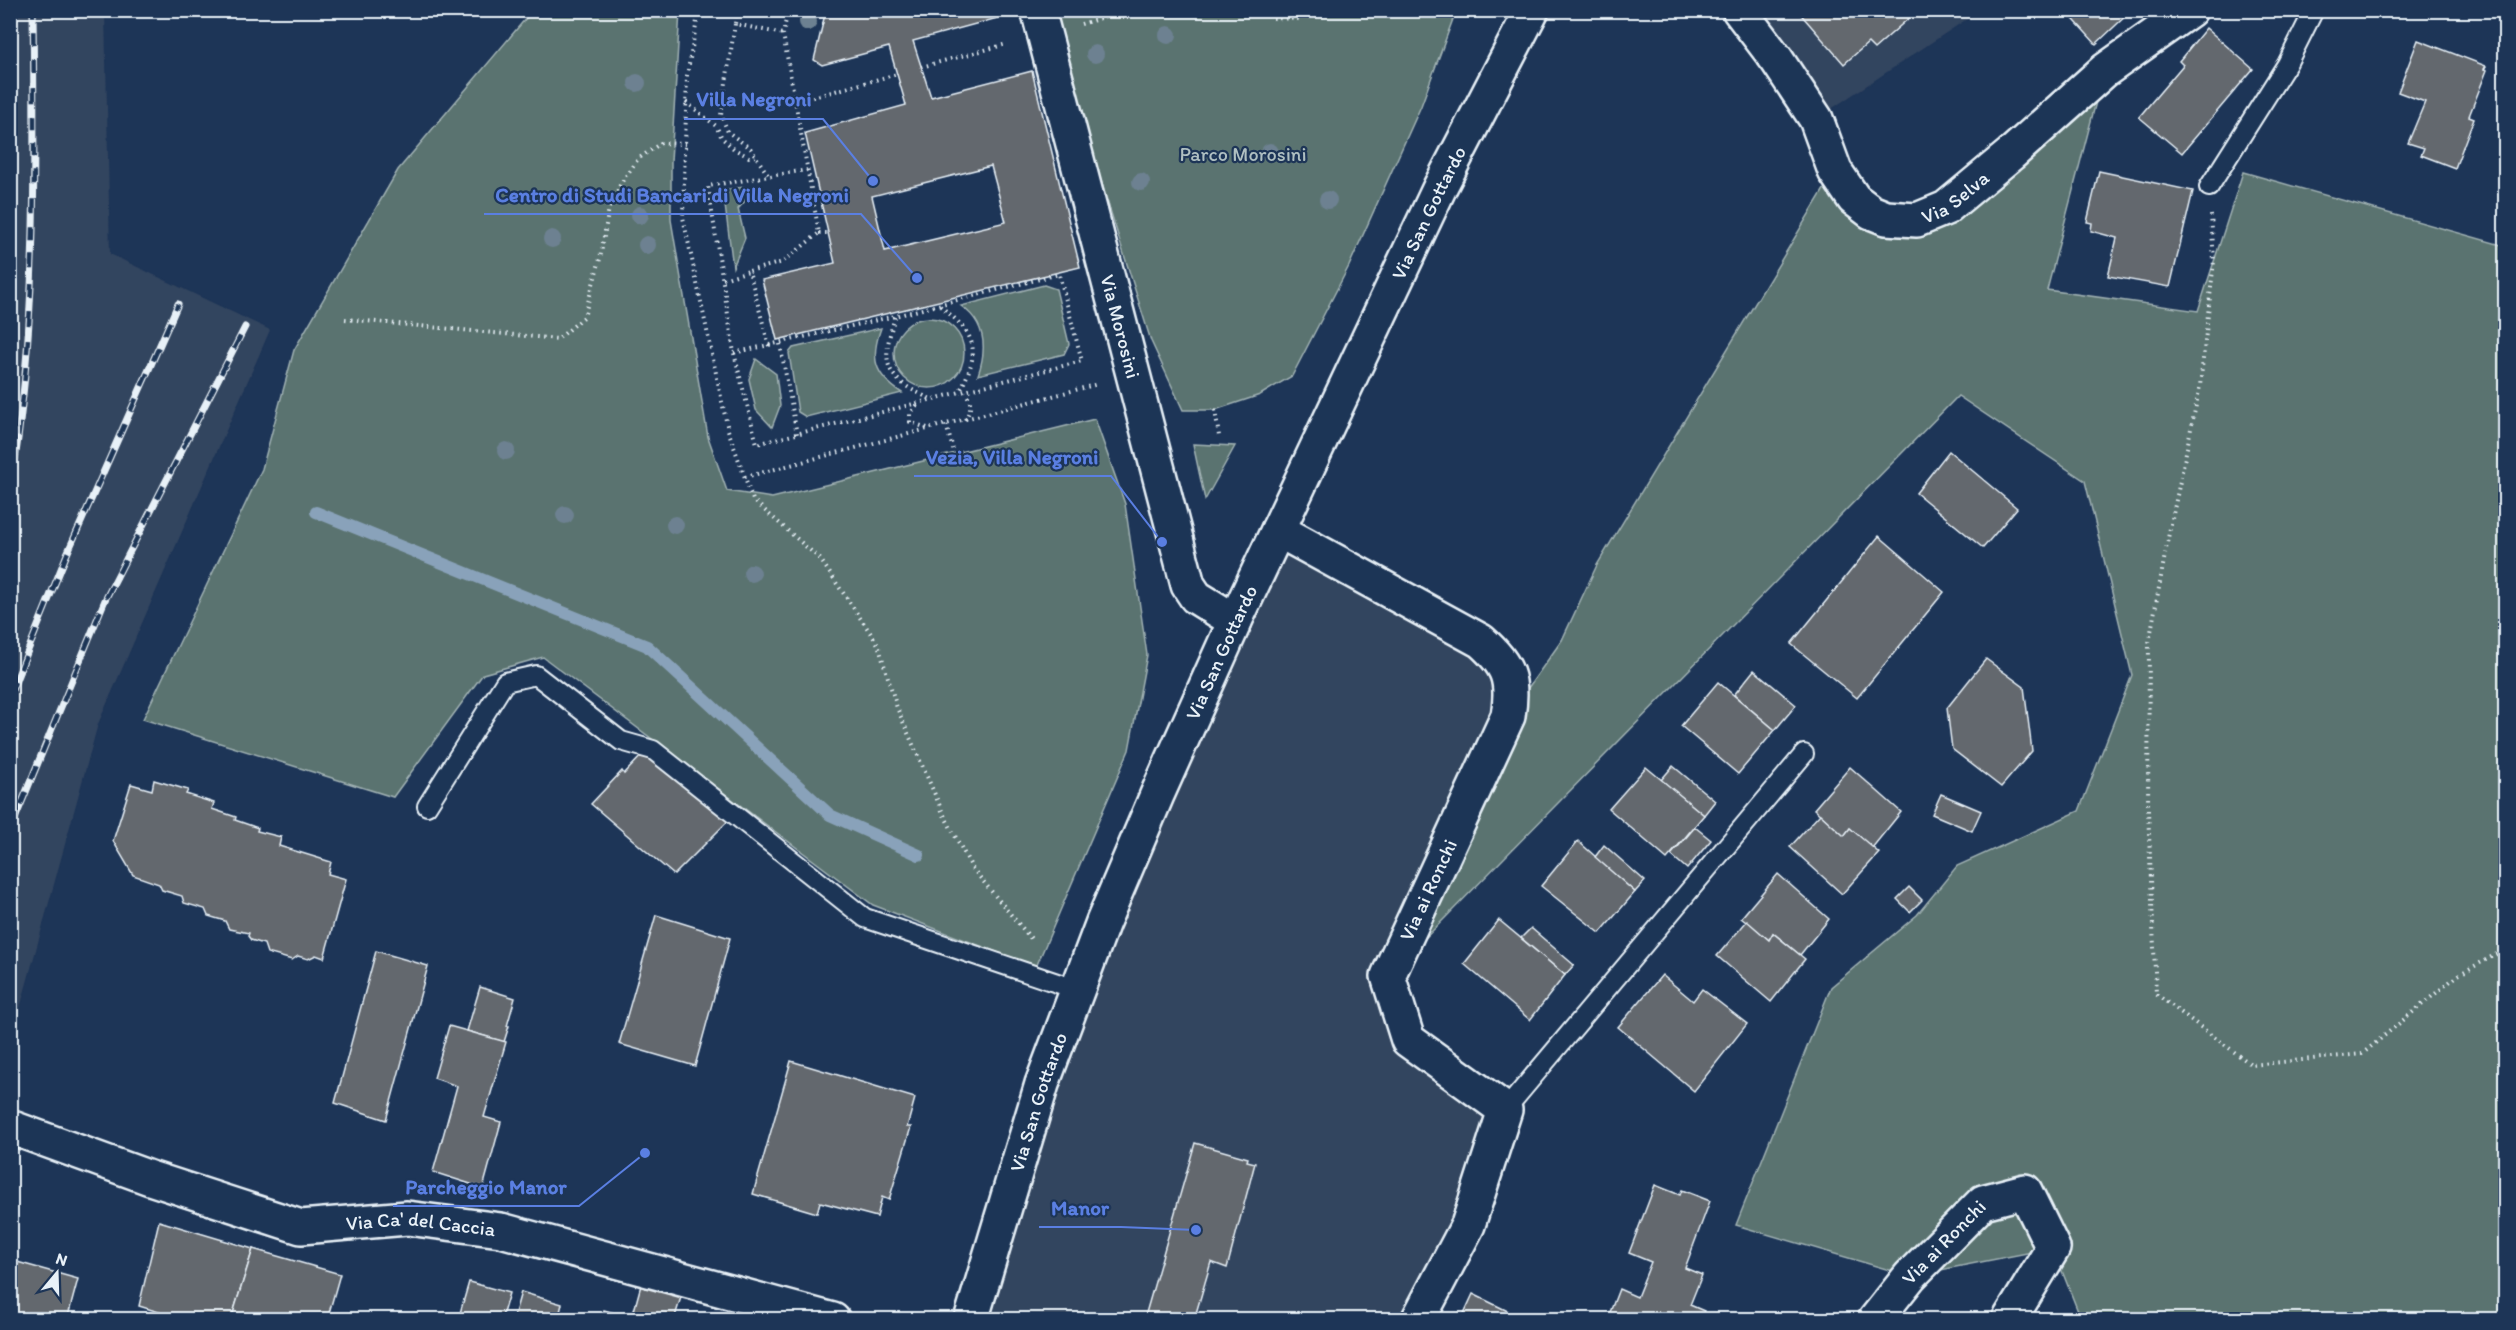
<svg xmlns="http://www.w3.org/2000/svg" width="2516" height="1330" viewBox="0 0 2516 1330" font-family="Itim,sans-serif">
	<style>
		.built { fill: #32445e }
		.green { fill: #5a736f; stroke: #a1b2b4; stroke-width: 1.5 }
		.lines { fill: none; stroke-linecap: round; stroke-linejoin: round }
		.stream { stroke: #89a2ba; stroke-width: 12 }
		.building { fill: #64686e; stroke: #e8f1f8; stroke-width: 1.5; fill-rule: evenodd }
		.service-casing { stroke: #e8f1f8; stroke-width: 22 }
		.minor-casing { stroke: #e8f1f8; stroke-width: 38 }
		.primary-casing { stroke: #e8f1f8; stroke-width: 38 }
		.path { stroke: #e8f1f8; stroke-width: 4; stroke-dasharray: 1.5 4.5; stroke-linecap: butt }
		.service { stroke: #1d3557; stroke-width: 18 }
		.minor { stroke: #1d3557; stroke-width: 33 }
		.primary { stroke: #1d3557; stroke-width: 33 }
		.rail-casing { stroke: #e8f1f8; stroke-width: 7 }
		.rail { stroke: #1d3557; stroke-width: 4.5; stroke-dasharray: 14; stroke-linecap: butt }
		.tree { fill: #6d8191 }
		.labels { text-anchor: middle; stroke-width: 4.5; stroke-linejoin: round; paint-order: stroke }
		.park-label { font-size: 20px; fill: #afbfc1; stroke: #1d3557 }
		.street-label { font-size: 20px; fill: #e8f1f8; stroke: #1d3557 }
		.leader { fill: none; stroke: #5a7fe2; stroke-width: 2 }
		.callout-dot { fill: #5a7fe2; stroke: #1d3557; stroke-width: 2 }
		.callout-label { font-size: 21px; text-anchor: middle; font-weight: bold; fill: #5a7fe2; stroke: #1d3557; stroke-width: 4.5; stroke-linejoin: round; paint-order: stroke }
	</style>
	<rect width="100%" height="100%" fill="#1d3557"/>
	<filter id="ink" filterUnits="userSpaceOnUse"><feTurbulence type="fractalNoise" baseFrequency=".0167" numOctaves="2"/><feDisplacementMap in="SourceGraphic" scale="12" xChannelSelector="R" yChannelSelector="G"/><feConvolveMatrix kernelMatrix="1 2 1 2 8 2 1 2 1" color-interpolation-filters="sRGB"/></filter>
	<g filter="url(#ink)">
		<g class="built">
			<polygon points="11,10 105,11 110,254 270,330 98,724 11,1041"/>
			<polygon points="1739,11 1976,11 1970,17 1816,119"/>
			<polygon points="1278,530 1509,674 1388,976 1408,1040 1505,1110 1418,1319 971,1320 1013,1176"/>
		</g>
		<g class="green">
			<polygon points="532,11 680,11 671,161 671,220 708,437 727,491 772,498 1095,419 1125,504 1147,655 1129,750 1036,967 873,905 543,657 483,674 393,797 143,719 262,469 294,350 398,170"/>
			<polygon points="1048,11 1456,11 1421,106 1349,266 1292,376 1260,395 1215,410 1183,410 1151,341"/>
			<polygon points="2104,71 2047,290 2198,311 2243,172 2505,246 2505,1319 2081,1319 2053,1248 1910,1276 1736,1225 1831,987 1917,915 1957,866 2079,811 2132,675 2085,481 1958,396 1388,976 1508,716 1562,640 1597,565 1835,171 1917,220"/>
			<polygon points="744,187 746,200 738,209 745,238 733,267 723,190"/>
			<path d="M1044 285 1056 289 1069 344 1064 354 978 375C987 349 986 323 961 306Z"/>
			<circle cx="929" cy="353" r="35"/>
			<path d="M881 328C870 358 874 375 902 393L806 417 798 412 789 353 793 348Z"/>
			<polygon points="756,359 776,374 780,406 772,427 756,410 749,379"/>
			<polygon points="1193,444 1235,446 1205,500"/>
		</g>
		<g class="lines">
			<polyline class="stream" points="316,512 647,646 830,815 919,855"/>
		</g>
		<g class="building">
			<path d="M826 10H1015L1016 13 913 41 931 97 1032 71 1080 267 777 340 762 280 835 263 805 133 906 105 889 47 822 65 814 60ZM991 166 1006 222 885 251 872 196Z"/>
			<polygon points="1797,10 1918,10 1874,49 1868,43 1844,64"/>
			<polygon points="2065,10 2132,10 2096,44"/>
			<polygon points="2206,28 2253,69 2182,153 2139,117 2183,65 2179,61"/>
			<polygon points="2418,40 2486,66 2484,69 2487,70 2469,116 2474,118 2455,168 2421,155 2424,148 2408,143 2425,102 2398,92"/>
			<polygon points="2099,171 2193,191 2170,287 2108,276 2117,238 2091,231 2092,223 2087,222"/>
			<polygon points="1949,451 2017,508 1983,548 1916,493"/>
			<polygon points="1879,536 1944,592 1857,698 1791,644"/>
			<polygon points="1986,659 2024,687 2032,751 2001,787 1952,749 1947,708"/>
			<polygon points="1754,670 1796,705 1775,730 1734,695"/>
			<polygon points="1718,682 1775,730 1738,774 1681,726"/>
			<polygon points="644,753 729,820 674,875 591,804 622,771 624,774"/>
			<polygon points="1673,766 1715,801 1704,815 1661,780"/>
			<polygon points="1646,767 1704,815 1667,859 1609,809"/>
			<polygon points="1850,767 1901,812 1872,848 1850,828 1844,836 1814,809"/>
			<polygon points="154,780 188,790 186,794 214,803 212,809 236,817 235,820 258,828 257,831 281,837 279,846 331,862 328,874 346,879 324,958 316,955 308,959 298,956 292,960 267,953 264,944 251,940 248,936 249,933 229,929 225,921 208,916 205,909 184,903 182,896 162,890 159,884 133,875 113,841 131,784 152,790"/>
			<polygon points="1941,794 1981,811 1972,831 1932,814"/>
			<polygon points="1820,814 1844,836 1850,828 1879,853 1842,894 1790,847"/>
			<polygon points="1695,827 1711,840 1687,869 1671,855"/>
			<polygon points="1578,841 1635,892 1600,933 1541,886"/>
			<polygon points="1604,845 1645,881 1635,892 1595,857"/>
			<polygon points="1778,874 1829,919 1800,955 1773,933 1769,940 1741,918"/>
			<polygon points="1909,887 1922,900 1910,912 1897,899"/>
			<polygon points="656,915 730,938 695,1066 619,1044"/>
			<polygon points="1499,920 1565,975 1530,1020 1464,964"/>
			<polygon points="1747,921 1769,940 1773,933 1805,959 1771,1002 1717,956"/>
			<polygon points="1531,928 1574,965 1565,975 1521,938"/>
			<polygon points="376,951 428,966 386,1120 335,1103"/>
			<polygon points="1662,975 1693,1001 1702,989 1747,1024 1694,1091 1618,1027"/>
			<polygon points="480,987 515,998 507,1026 509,1026 504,1042 467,1031"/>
			<polygon points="449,1026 506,1042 484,1117 501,1122 483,1188 433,1172 457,1086 434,1078"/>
			<polygon points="791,1061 915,1098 907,1127 911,1127 889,1200 882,1197 877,1217 820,1202 817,1213 753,1194"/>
			<polygon points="1195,1143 1248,1158 1247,1161 1255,1163 1227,1268 1211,1262 1194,1320 1144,1320"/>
			<polygon points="1655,1185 1680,1195 1682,1190 1710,1201 1685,1268 1702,1275 1690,1305 1704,1311 1700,1320 1607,1320 1619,1289 1637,1297 1651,1262 1629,1253"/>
			<polygon points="159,1221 253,1249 231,1320 185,1320 139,1306"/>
			<polygon points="253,1249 340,1274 327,1320 231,1320"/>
			<polygon points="10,1260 78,1279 67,1320 10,1320"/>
			<polygon points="469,1282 509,1293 501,1320 458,1320"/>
			<polygon points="641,1285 681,1297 674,1320 602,1320 604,1310 632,1318"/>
			<polygon points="521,1292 562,1304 558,1320 513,1320"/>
			<polygon points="1473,1294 1526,1320 1461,1320"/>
			<polygon points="721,1315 737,1320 720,1320"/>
		</g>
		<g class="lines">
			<g class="service-casing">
				<g id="service">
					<polyline points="2209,187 2287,64 2314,10"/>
					<polyline points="427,806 505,682 536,675 621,741 653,750 865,918 1072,988 1077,993"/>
					<polyline points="1505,1110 1804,754"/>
				</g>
			</g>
			<g class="minor-casing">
				<g id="minor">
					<path id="s1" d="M1038 10 1188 585 1196 597 1235 621"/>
					<path id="s2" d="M1739 10 1777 60 1816 119 1835 171 1854 199 1871 212 1886 218 1917 220 1946 208 2011 154 2104 71 2190 10"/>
					<path d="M1278 530 1481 641C1508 665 1514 679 1508 716L1388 976 1408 1040 1505 1110 1468 1225 1418 1320"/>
					<path id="s3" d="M10 1127 150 1178 301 1227 407 1218 501 1230 833 1320"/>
					<path id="s4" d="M1875 1320 1910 1276 1983 1202 2025 1191 2053 1248 2009 1320"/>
				</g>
			</g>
			<g class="primary-casing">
				<g id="primary">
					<path id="s5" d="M971 1320 1042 1084 1103 922 1157 795 1235 621 1440 187 1532 10"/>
				</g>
			</g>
			<g class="path">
				<polyline points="699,10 687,75 683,217 728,430 753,500 820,559 878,644 897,708 943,813 972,868 1033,941"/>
				<polyline points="737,10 735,24 783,34"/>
				<polyline points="1257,10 1273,18 1301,19 1309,10"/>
				<polyline points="735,24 721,115 728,132 751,149 768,175"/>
				<polyline points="1081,24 1129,10"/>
				<polyline points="921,67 1007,44"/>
				<polyline points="686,102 716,126 722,138 734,149 749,157 756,156"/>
				<polyline points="795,102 897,74"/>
				<polyline points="2211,215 2214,261 2200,386 2168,538 2149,643 2148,811 2156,994 2252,1065 2362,1054 2458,975 2506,949"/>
				<polyline points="819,233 828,233"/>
				<polyline points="723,279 749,271"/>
				<path d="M940 306C978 336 981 350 959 393"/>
				<path d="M895 317C879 367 886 379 933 400"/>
				<polyline points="345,319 558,339 584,317 600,259 609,208 621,183 638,159 661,143 685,144"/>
				<polyline points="780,344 797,434"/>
				<polyline points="769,346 749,271 783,262 819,233 783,34 788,10"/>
				<polyline points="734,353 895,316 1059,274 1082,361 757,444 734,353 708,186 807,170"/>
				<polyline points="917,405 910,414 910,422 930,429"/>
				<polyline points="1215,410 1219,436"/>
				<path d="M965 420C971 409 973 403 965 392"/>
				<polyline points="946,425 953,449"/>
				<polyline points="745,477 1098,384"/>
			</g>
			<use href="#service" class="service"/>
			<use href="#minor" class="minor"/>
			<use href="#primary" class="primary"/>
			<g class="rail-casing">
				<g id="rail">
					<path d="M10 492C37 334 35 170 33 10"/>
					<polyline points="10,695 67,554 178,304"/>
					<polyline points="10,831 105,600 245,327"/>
				</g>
			</g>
			<use href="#rail" class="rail"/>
		</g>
		<g class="tree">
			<circle cx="808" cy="22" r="9"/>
			<circle cx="1168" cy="35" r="9"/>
			<circle cx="1095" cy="54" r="9"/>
			<circle cx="637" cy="83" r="9"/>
			<circle cx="1270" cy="152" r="9"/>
			<circle cx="1141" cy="182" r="9"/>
			<circle cx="1328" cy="200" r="9"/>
			<circle cx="640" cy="215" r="9"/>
			<circle cx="552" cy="239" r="9"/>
			<circle cx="647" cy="245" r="9"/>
			<circle cx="506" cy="451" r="9"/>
			<circle cx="565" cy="515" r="9"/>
			<circle cx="675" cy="525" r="9"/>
			<circle cx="752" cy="573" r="9"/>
		</g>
	</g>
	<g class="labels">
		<g class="park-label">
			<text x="1243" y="161">Parco Morosini</text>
		</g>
		<g class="street-label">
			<text dy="7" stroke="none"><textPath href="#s2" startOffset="336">Via Selva</textPath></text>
			<text dy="7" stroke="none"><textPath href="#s5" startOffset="1200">Via San Gottardo</textPath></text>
			<text dy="7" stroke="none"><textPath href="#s1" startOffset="327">Via Morosini</textPath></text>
			<text dy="7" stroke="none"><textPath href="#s5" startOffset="714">Via San Gottardo</textPath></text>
			<text transform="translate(1428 890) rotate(-65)" y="7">Via ai Ronchi</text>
			<text dy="7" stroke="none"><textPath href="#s5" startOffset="228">Via San Gottardo</textPath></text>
			<text dy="7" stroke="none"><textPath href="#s3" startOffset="428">Via Ca' del Caccia</textPath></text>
			<text dy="7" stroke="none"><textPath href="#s4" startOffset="104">Via ai Ronchi</textPath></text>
		</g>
	</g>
	<path class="leader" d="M873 181L823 119H684M917 278L861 214H484M1162 542L1111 476H914M645 1153L579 1206H393M1196 1230L1121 1227H1039"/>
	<g class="callout-dot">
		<circle cx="873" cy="181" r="6"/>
		<circle cx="917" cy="278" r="6"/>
		<circle cx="1162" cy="542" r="6"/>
		<circle cx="645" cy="1153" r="6"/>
		<circle cx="1196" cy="1230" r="6"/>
	</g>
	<g class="callout-label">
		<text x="754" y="106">Villa Negroni</text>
		<text x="672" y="202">Centro di Studi Bancari di Villa Negroni</text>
		<text x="1012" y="464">Vezia, Villa Negroni</text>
		<text x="486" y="1194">Parcheggio Manor</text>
		<text x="1080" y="1215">Manor</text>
	</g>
	<rect width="2516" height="1330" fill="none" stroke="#1d3557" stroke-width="36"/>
	<rect x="18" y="18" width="2480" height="1294" fill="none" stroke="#e8f1f8" stroke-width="2" filter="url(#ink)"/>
	<g transform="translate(57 1273) rotate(19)" stroke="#1d3557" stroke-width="4.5" paint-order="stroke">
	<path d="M0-4.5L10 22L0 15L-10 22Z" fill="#e8f1f8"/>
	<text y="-9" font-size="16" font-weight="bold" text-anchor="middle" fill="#e8f1f8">N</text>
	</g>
</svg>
